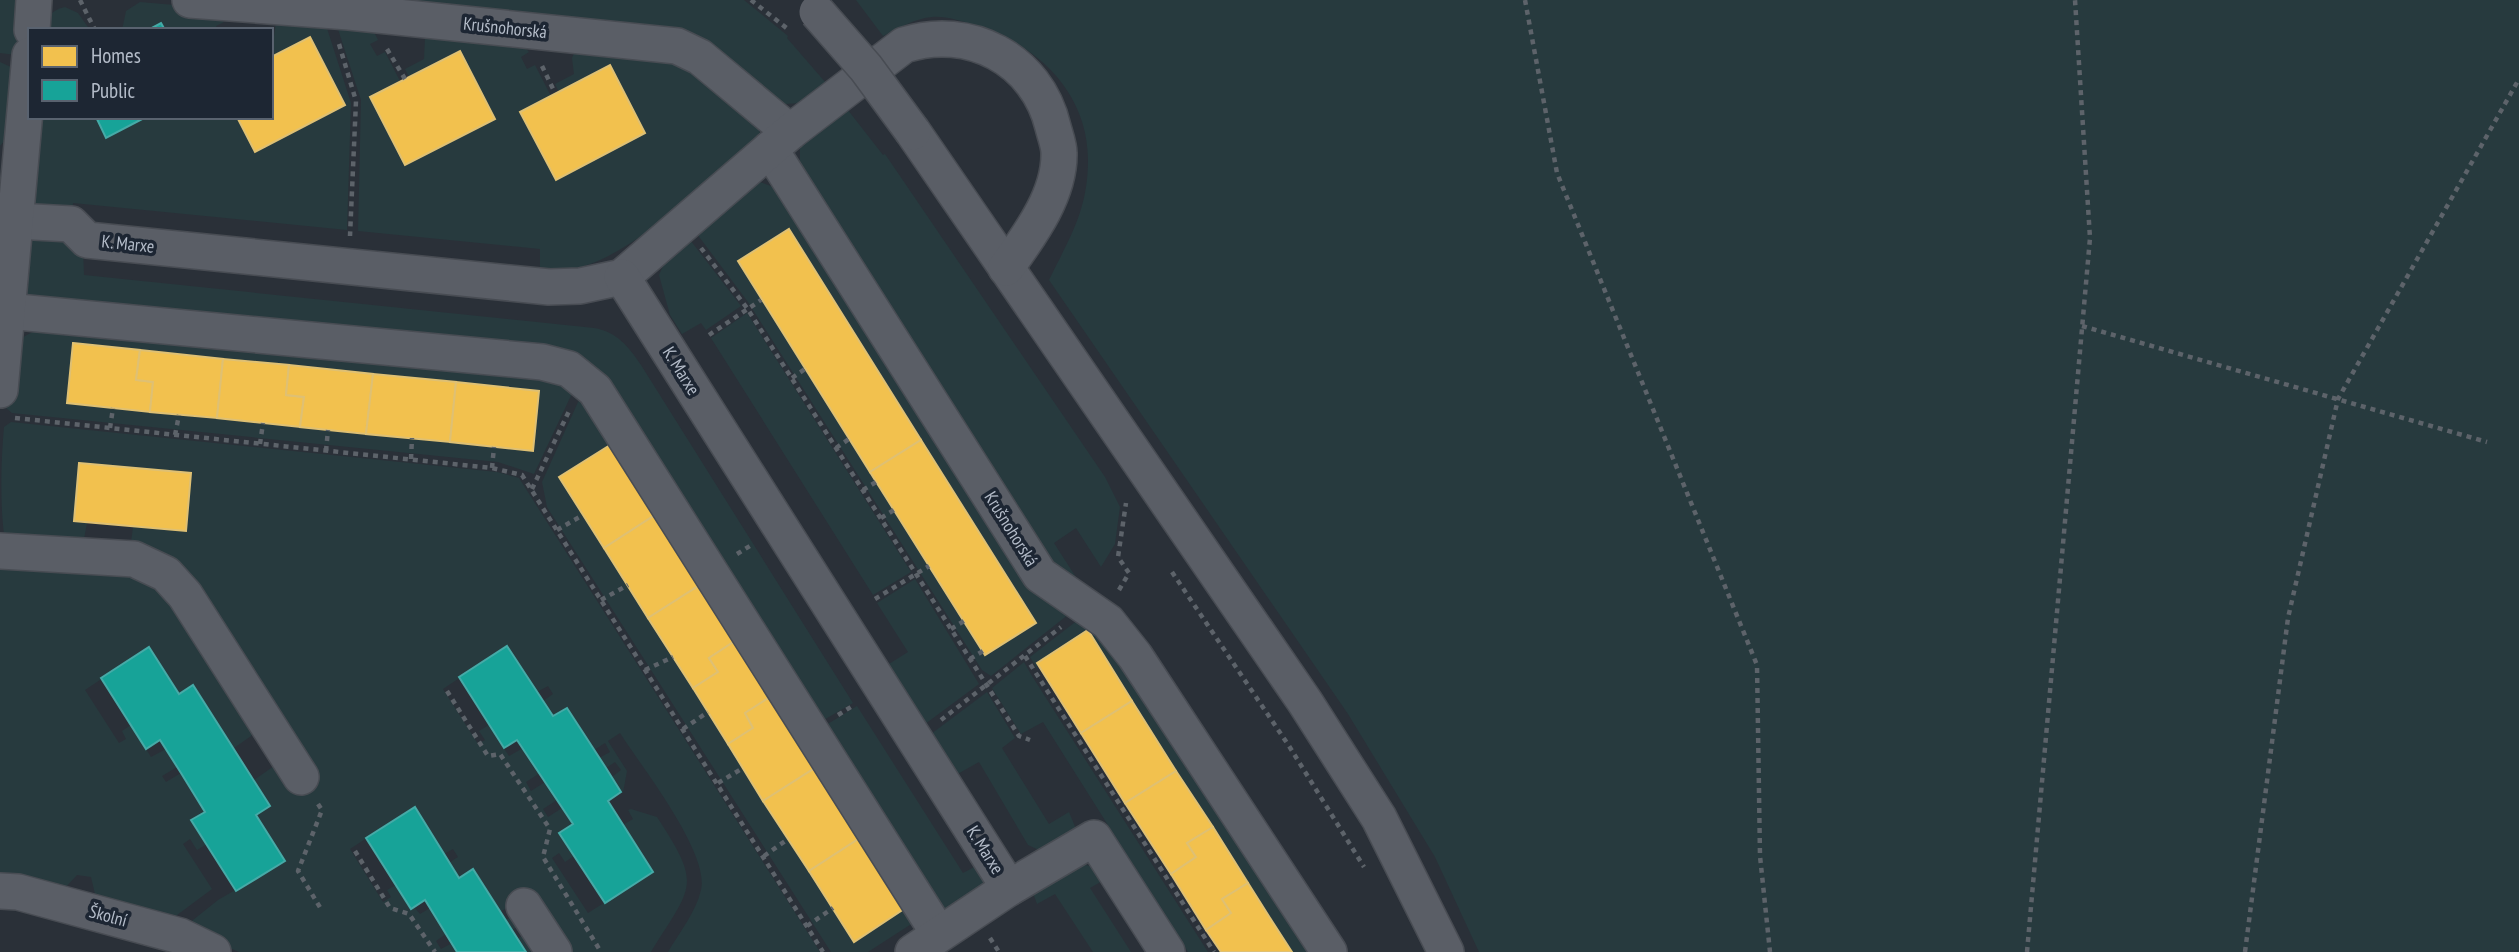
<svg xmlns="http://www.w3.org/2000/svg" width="2519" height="952" viewBox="0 0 2519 952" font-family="'PT Sans Narrow',sans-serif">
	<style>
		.green { fill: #273a3e }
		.homes { fill: #f2c14e; stroke: #dfc073; stroke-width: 2 }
		.public { fill: #17a398; stroke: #46aaa7; stroke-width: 2 }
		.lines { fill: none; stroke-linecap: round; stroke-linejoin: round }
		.minor-casing { stroke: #484c53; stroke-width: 38 }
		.path { stroke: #5d636a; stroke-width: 4.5; stroke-dasharray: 5 5; stroke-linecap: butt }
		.minor { stroke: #5a5e66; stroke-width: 35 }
		.minor-bridge-casing { stroke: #484c53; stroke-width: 38; stroke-linecap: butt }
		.minor-bridge { stroke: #5a5e66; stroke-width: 35 }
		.labels { text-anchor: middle; stroke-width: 7; stroke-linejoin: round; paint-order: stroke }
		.street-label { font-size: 18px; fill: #b4bcc9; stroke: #1d2633 }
	</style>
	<rect width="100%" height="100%" fill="#2a3038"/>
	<g class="green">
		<polygon points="0,0 28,0 23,50 16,55 0,53"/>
		<polygon points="362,0 744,0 788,36 787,38 826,83 800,103 785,104 765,96 697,48"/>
		<path d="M856 0H2519V952H1479L1435 857 1348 714 1049 280C1070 237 1088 210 1088 160 1088 92 1036 43 974 25 961 21 946 16 932 17 916 18 897 29 883 36Z"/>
		<polygon points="140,2 197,7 224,22 216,26 218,30 165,30 161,23 148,30 122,30 126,11"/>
		<path d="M65 7 78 13 90 30H42C46 17 52 10 65 7Z"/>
		<polygon points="324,19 351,103 347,230 73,203 72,217 28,206 32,117 96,117 107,137 146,117 237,117 255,151 344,106 271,57 276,22"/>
		<path d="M335 20 374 32 378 40 370 44 377 56 385 52 400 81 370 97 405 165 495 119 460 51 409 77 405 69 424 59 425 37 520 42 529 52 521 57 527 69 535 65 551 96 520 112 556 180 645 133 610 65 559 92 555 84 574 74 572 58 576 49 677 57 757 125 761 135C714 176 633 258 572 269 562 271 550 270 540 271V249L358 231 361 100Z"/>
		<polygon points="0,62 13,68 5,140 0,146"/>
		<polygon points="844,105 883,155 885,154 1105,477 1120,507 1115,544 1101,567 1076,528 1054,543 1079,582 1065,582 800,170 800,142"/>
		<polygon points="757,181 784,191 1074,610 991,676 982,670 748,302 694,230"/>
		<path d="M52 232 83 249 84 275 594 328C617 332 628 346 641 365L853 703 815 725 591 379 26 296 16 282 30 240Z"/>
		<polygon points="687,236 741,306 706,330 701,323 682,334 670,315 659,275 667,257"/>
		<polygon points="747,313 911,572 873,595 711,338"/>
		<polygon points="50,323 541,370 576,385 534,474 498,462 12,413 6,408 11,350 25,336"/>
		<polygon points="583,391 919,919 868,952 831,952 547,507 542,482"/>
		<path d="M11 422 497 472 519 478 820 952H668C679 933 696 912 701 890 710 853 641 766 620 733L608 741 627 771 623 793 612 777 621 770 615 762 606 768 599 758 610 752 605 743 594 750 567 708 553 716 543 701 553 694 548 686 537 692 507 646 443 689 478 744 485 740 479 731 489 725 509 756 523 748 540 773 526 782 531 791 545 782 557 800 543 809 548 817 562 808 573 824 559 833 574 856 565 862 559 853 552 858 588 913 653 872 623 825 633 819 628 810 631 809 657 817C703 887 692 885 651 952H563L533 946 531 952H526L517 939 525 934 520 925 512 930 506 920 514 915 508 907 500 912 474 869 459 878 450 862 458 857 453 849 444 854 414 807 350 849 383 902 391 897 387 890 396 885 411 908 414 907 420 914 430 908 446 934 436 941 441 949 452 943 457 952H239L183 928 218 900 285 861 256 815 270 806 254 780 274 766 312 779 171 557 130 550 133 527 186 531 191 473 79 463 74 521 87 523 84 539 4 534C0 503 1 460 4 427Z"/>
		<polygon points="14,566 139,570 170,589 254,730 251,736 234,748 193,685 179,694 149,647 85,690 119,743 126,739 122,731 131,725 151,757 166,749 177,767 162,776 166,782 181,773 205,812 192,821 207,844 197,850 190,839 183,844 212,889 169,921 103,902 95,894 91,877 77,875 64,889 0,876 0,570"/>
		<polygon points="915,579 979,684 921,727 881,669 908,652 877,603"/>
		<polygon points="1083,616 1104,632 1314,952 1292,952 1087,631 1037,663 1037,669 1030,657"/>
		<polygon points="1024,662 1032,676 1208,952 1188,952 1043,722 1021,734 992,688"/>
		<polygon points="987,692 1015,738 1002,748 1049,824 1069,812 1076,829 1041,851 1028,845 979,762 954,776 927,737"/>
		<polygon points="857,706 963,873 980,864 986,872 986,885 942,911 818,730"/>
		<polygon points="1081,864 1099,868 1111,876 1090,888 1131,952 1093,952 1055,894 1037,904 1033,893"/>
	</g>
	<g class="homes">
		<polygon points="310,37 345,105 255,152 237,117 271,117 271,57"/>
		<polygon points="460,51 495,119 405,165 370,97"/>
		<polygon points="610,65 645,133 556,180 520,112"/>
		<polygon points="789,229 921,440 870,472 738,261"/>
		<polygon points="73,343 140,350 136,380 153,382 150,412 67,403"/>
		<polygon points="140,350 223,359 217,418 150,412 153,382 136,380"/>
		<polygon points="223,359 289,365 286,395 304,397 300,427 217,418"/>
		<polygon points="289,365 373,374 366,434 300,427 304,397 286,395"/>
		<polygon points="373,374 456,382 450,442 366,434"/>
		<polygon points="456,382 539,391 533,451 450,442"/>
		<polygon points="921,440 1036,623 985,655 870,472"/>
		<polygon points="610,445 655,515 604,548 559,477"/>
		<polygon points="79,463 191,473 186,531 74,521"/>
		<polygon points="655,515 700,585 648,618 604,548"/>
		<polygon points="700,585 735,641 709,658 718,672 693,688 648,618"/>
		<polygon points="1088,630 1132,701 1081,733 1037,663"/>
		<polygon points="735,641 770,697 745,713 753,728 728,744 693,688 718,672 709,658"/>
		<polygon points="770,697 815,768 763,801 728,744 753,728 745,713"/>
		<polygon points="1132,701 1176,771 1125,803 1081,733"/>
		<polygon points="815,768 860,838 809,871 763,801"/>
		<polygon points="1176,771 1213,827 1187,843 1196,857 1171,874 1125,803"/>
		<polygon points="1213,827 1248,883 1222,899 1231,913 1206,930 1171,874 1196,857 1187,843"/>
		<polygon points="860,838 904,909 854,942 809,871"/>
		<polygon points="1248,883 1272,921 1292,952 1221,952 1206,930 1231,913 1222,899"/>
	</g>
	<g class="public">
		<polygon points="161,23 165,30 148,30"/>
		<polygon points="96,117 146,117 106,138"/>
		<polygon points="507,646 553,716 567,708 606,768 621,792 608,801 653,872 605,903 559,833 573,824 517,740 504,748 459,677"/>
		<polygon points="149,647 179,694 193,685 270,806 256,815 285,861 236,891 191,820 205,812 181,773 160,740 146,749 101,678"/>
		<polygon points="415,807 459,878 473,869 526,952 457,952 425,900 411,909 366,838"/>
	</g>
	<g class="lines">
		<g class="minor-casing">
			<g id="minor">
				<polyline points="190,0 349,12 677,46 700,57 790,132"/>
				<polyline points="32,30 34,0"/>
				<polyline points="913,132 1305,702 1379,818 1446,952"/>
				<polyline points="770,149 1040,575 1108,622 1135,656 1329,952"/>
				<path d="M16 221 71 224 87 240 549 287 580 286 622 277 790 132 904 45C969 24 1037 59 1053 127 1055 135 1059 145 1059 153 1060 195 1029 236 1006 268"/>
				<polyline points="622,277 1009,888"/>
				<polyline points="7,311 542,362 569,369 595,390 939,934"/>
				<polyline points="0,390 30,55"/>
				<polyline points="0,551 134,559 166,574 185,595 301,777"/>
				<polyline points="0,891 18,892 180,936 213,952"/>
				<polyline points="524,906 554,952"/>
				<polyline points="913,952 1009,888 1094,838 1167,952"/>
			</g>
		</g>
		<g class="path">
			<polyline points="80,0 95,30"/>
			<polyline points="751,0 789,30"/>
			<polyline points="1525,0 1557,173 1757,665 1760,856 1770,952"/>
			<polyline points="339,44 356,101 350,236"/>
			<polyline points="387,49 405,79"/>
			<polyline points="542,66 555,93"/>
			<polyline points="701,248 747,308 1019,736 1030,740"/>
			<polyline points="2082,326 2487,442"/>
			<polyline points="709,335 761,300"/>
			<polyline points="792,378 805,369"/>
			<polyline points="15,418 492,468 522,475 823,952"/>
			<polyline points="110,428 113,408"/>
			<polyline points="175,435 179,415"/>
			<polyline points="260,444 263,423"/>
			<polyline points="836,448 849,439"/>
			<polyline points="326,451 328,430"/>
			<polyline points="411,459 412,438"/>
			<polyline points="492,468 494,447"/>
			<polyline points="532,489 570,409"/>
			<polyline points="863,490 876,482"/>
			<polyline points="881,518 894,510"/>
			<polyline points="557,530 583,515"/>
			<polyline points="737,554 753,544"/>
			<polyline points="1172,572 1289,746 1364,867"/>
			<polyline points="1119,590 1129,573 1118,557 1126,503"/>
			<polyline points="875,599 929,566"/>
			<polyline points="601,600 628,585"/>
			<polyline points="951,629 964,621"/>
			<polyline points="1025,656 1214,952"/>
			<polyline points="970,659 983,651"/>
			<polyline points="645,670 673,657"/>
			<polyline points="447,691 488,756 500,754 550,829 543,857 601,952"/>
			<polyline points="838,715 854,705"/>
			<polyline points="941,720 1061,627"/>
			<polyline points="683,729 708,712"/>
			<polyline points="718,783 743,768"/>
			<polyline points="318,804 322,810 298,871 321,909"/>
			<polyline points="355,851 390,908 409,914 435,952"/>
			<polyline points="764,856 788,839"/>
			<polyline points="807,926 833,908"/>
			<polyline points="990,938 999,952"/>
			<polyline points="2027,952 2090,238 2075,0"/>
			<polyline points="2245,952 2288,618 2338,399 2519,79"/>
		</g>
		<use href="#minor" class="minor"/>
		<g class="minor-bridge-casing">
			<polyline id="minor-bridge" points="817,12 866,68 913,132"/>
		</g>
		<use href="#minor-bridge" class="minor-bridge"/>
	</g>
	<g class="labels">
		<g class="street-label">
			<text transform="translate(505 28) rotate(6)" y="6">Krušnohorská</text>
			<text transform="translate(128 244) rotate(6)" y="6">K. Marxe</text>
			<text transform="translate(681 371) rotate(58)" y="6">K. Marxe</text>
			<text transform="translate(1011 529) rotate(58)" y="6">Krušnohorská</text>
			<text transform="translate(985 850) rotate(58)" y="6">K. Marxe</text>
			<text transform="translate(108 916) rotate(15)" y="6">Školní</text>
		</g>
	</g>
	<rect x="28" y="28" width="245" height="91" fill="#1d2633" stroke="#59626f" stroke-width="2"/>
	<rect x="42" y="46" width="35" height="21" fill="#f2c14e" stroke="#59626f" stroke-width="2"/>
	<text x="91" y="63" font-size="21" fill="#b4bcc9">Homes</text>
	<rect x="42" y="80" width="35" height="21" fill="#17a398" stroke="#59626f" stroke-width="2"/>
	<text x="91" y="98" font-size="21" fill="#b4bcc9">Public</text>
</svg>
